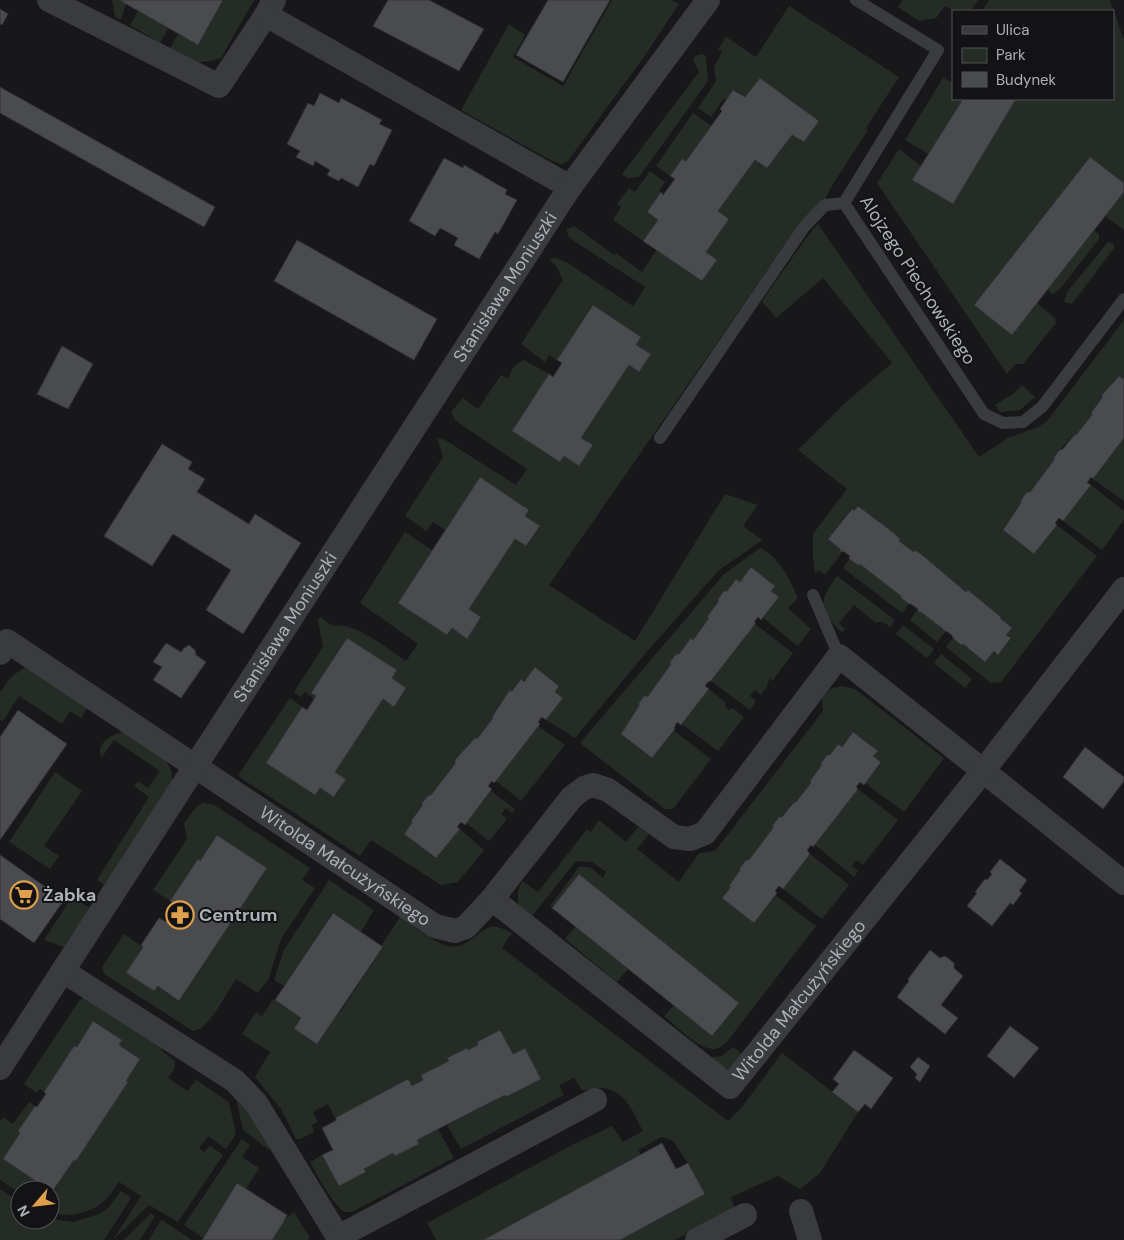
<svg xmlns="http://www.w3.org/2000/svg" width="1124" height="1240" viewBox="0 0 1124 1240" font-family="'DM Sans',sans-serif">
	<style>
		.green { fill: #252c25 }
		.building { fill: #4a4b4f; stroke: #323336 }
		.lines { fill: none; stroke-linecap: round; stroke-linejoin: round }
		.service { stroke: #3a3b3e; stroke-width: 12 }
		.minor { stroke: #3a3b3e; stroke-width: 24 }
		.labels { text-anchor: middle; stroke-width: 4; stroke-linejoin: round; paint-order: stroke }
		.street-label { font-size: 18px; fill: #acb1b8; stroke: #131315 }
		.poi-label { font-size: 18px; font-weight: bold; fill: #acb1b8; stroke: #131315; text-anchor: start }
	</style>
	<rect width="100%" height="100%" fill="#18181a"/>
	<g class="green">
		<polygon points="112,0 119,0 126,4 121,19 115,17"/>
		<path d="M223 0H254L221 58C194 66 193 62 170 48L178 34 198 45Z"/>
		<polygon points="612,0 672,0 679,4 646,54 568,161 562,164 552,161 461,110 509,24 525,35 513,57 563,86"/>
		<polygon points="903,0 978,0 971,11 954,11 945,6 936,18 919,21 898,7"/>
		<polygon points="989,0 1110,0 1124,40 1124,183 1090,157 974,305 1037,303 1055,318 1056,323 1023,364 1015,364 1007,374 877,183 899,149 921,166 953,204 1016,99 1113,99 1113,11 982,11"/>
		<path d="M789 6 899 77 866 128 868 130 833 184 824 201 795 230 549 585 635 641 725 494 758 505 743 526 762 540 718 571 645 654 575 738 546 720 563 698 555 692 559 686 536 668 524 682 520 679 512 691H509L492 716 493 718 477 739 475 738 455 760V764L431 795 428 796 422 803V806L411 821 412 823 404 834 435 858 460 829 484 850 458 882 441 885 371 840 360 856 244 780 239 777V774L290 698 302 707 266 763 320 788 335 797 346 779 335 772 383 699 394 707 406 688 392 678 396 670 347 638 311 693 316 696 314 699 305 692 301 697 294 692 323 647 318 620 320 617 333 626C356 622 387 649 406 661L418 644 360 603 405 532 432 550 398 603 447 635 452 628 467 639 481 617 469 609 515 539 526 546 540 527 525 516 529 510 480 478 445 530 433 522 426 531 405 516 443 457 437 438 445 440 516 485 527 469 456 421 451 412 463 398 478 409 501 375 508 379 514 366 524 360 549 374 512 431 560 462 564 456 593 446 581 438 629 365 639 372 650 354 636 345 557 360 549 355 545 362 521 344 563 280 556 266 549 259 555 258 566 262 633 306 645 287 574 241 569 237 566 229 574 226 614 255 616 253 642 272 657 249 702 281 717 260 706 252 729 219 718 211 755 160 792 135 804 142 818 121 745 97 734 90 726 100 724 98 711 117 698 108 716 81 714 67 722 52 718 49 726 37 756 57Z"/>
		<polygon points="138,11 168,28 160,43 130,25"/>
		<polygon points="702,54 706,57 708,81 639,177 627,178 622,174 699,72 693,59 695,56"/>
		<polygon points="943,78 953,83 953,99 963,99 928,154 905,140"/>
		<polygon points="693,113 712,126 686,161 682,159 670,176 656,166"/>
		<polygon points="650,171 665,182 659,191 661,192 647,212 658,220 643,241 613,220 621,207 617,204 629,188 635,192"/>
		<polygon points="1124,192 1124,230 1105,216"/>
		<path d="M818 224 979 457 1008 438 1038 427 1047 421 1124 320V377L1123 379 1119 376 1102 395V398L1091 413 1092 415 1076 435 1074 434C1069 441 1055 453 1054 460L1030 491 1027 492 1021 500V503L1003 530 1034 554 1057 525 1097 556 1001 682 991 683 946 647 953 638 961 645 963 644 985 662 994 651 999 654 1011 639 1006 635 1000 618 1001 617 968 590 966 592 916 551 914 552 899 541 900 539 858 506 854 511 851 509 828 539 840 549 841 551H843L825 575 819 570 815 573 813 558V534L847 489 798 450 845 403 892 363 823 278 776 318 762 301 806 238Z"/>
		<polygon points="1094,230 1099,234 1099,239 1060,289 1055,293 1051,294 1048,289"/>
		<polygon points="1108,242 1114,244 1114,248 1072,304 1064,302 1067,292"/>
		<polygon points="1022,385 1035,397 1020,410 1000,412 995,405 1013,394"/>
		<polygon points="1124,438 1124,501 1093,479"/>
		<polygon points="1091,485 1124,511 1124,520 1102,550 1063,521"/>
		<path d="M760 548C778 555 791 581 798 598L788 608 811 629 798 646 763 618 778 597 771 591 774 586 751 567 740 582 736 579 727 591H724L718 599C717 613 701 628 693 640L691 639 679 654H676L670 662 671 664 648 696H644L639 703V706L621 734 652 758 674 731 711 759 673 809H665L580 743 724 574Z"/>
		<polygon points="849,559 858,565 861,565 901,596 901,598 909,604 902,613 843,568"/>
		<path d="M837 576 895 620 890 627C885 623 882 620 876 623L854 605 839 623 845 629 842 632C817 611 819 600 837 576Z"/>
		<polygon points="918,609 943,629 944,631 946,631 937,642 910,620"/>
		<polygon points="755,624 793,653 773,680 770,679 767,684 768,685 761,695 755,690 750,696 756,701 750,710 711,681"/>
		<polygon points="903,625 934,649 927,658 896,634"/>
		<polygon points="941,654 972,679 965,688 934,663"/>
		<polygon points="24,668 30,669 87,708 81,718 70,711 62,724 19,696 3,721 0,720 0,692 12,676"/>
		<path d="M841 686 855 689 944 758 904 812 865 783 881 762 873 756 877 750 853 732 842 747 838 744 830 755 826 756 821 763V766L810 781 811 783 795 803 793 802 782 817H779L773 825V828L749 860H746L740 868V870L729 885 731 887 722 898 775 895 816 926 726 1043C722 1046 719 1048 715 1049 700 1051 675 1025 664 1016L674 1005 712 1036 738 1003 579 875 552 908 550 906 579 867H590L603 878 606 872 592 862 576 861 532 916 518 907V891L522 881 538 892 587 829 591 832 599 820 626 842 638 827 649 834 637 849 679 882 699 853 715 851 823 711 822 698 830 689Z"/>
		<polygon points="709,689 726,703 725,706 729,710 732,708 744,717 718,751 682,724"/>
		<polygon points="538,726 565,745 521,801 496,781"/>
		<path d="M123 732C142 744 175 755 172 782L104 885 97 880 149 797 134 786 138 781 148 788 160 771 114 740 102 757C94 745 112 734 123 732Z"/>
		<polygon points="55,772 82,791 44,846 59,856 50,869 9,842"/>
		<polygon points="858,789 898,820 863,865 856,860 852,866 858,871 854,877 814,844"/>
		<polygon points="491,791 515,809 512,813 506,808 501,814 507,819 489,841 466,823"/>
		<path d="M203 803 212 804 219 808 310 868 302 880 315 888 281 939 269 978 258 993 236 979C227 992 208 1031 193 1031L104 974 102 967 124 934 143 947 126 973 154 991 158 986 180 1000 267 868 217 835 200 861 198 859 170 901 153 890 187 839 184 823 196 807Z"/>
		<polygon points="810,854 849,885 822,919 783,889"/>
		<polygon points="329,880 374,910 361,932 332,913 284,986 274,980 284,950"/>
		<polygon points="72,897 90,908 64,947 44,940"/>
		<path d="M400 917C412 925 435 943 448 946 470 951 480 924 497 927 503 928 507 931 512 933L502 948 728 1121 742 1107 782 1053 858 1112 820 1173 800 1189 778 1176 731 1197 735 1209 675 1240H620L705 1194 688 1163 673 1141 662 1137 638 1150 641 1155 483 1240H436L427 1223 574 1144 612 1126 623 1142 643 1131C633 1112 626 1090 601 1088 594 1088 589 1091 582 1090L574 1078 559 1085 564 1095 461 1149 447 1125 505 1095 506 1097 541 1079 525 1048 513 1054 477 1042 478 1045 468 1050 467 1048 447 1058 449 1061 421 1075 423 1080 412 1086 408 1079 335 1118 328 1104 313 1112 318 1122 312 1125 314 1132 300 1139H296L281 1109 255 1077 270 1052 242 1034 256 1012 262 1016 273 999 301 1018 341 1011 383 948 381 946Z"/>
		<polygon points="576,926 628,969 617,982 565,939"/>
		<path d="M88 995 164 1046 161 1050 175 1061 174 1069 168 1078 188 1091 196 1080 229 1102 236 1134 226 1149 208 1136 199 1148 204 1152 210 1146 223 1155 178 1222 149 1205 113 1240 141 1196 119 1182C114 1188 110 1196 104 1201 90 1214 68 1218 50 1212V1190L53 1192 74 1160 76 1161 128 1082 126 1081 140 1059 119 1045 122 1040 93 1021 77 1047 74 1046 44 1092 40 1089 37 1093 24 1084 79 1001Z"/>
		<path d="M733 1047 747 1058C728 1075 727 1070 707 1058L722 1056Z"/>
		<polygon points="230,1090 240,1098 270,1144 269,1150 243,1130 236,1100 229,1092"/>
		<polygon points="29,1102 35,1106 18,1131 20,1133 3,1159 49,1190 20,1190 20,1193 0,1180 0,1121 3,1117 13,1124"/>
		<path d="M438 1129 454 1158 354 1211C352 1212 347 1212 345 1212 336 1209 315 1172 310 1162L322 1155 339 1186 365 1172 364 1169 393 1153 396 1156 418 1144 417 1140Z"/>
		<polygon points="242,1139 250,1145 242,1157 259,1168 246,1189 237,1183 203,1238 184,1225"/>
		<polygon points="0,1189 20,1203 20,1220 50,1219 73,1222 87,1218 99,1214 108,1208 121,1191 131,1198 104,1240 0,1240"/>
		<polygon points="294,1212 310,1238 308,1240 272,1240 285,1219"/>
		<polygon points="151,1213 155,1216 140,1240 124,1240"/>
		<polygon points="161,1220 162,1220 192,1240 149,1240"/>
	</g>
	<g class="building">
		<polygon points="119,0 223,0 198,45"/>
		<polygon points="388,0 429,0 484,29 459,71 373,26"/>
		<polygon points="548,0 610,0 563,82 516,55"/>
		<polygon points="0,9 8,14 2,25 0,24"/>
		<polygon points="760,78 819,121 804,142 792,135 767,168 755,160 718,211 729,219 706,252 717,260 702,281 643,241 658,220 647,212 661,192 663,195 675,179 670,176 682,159 686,161 722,111 720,109 733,90 745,97"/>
		<polygon points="0,87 215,207 204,227 0,113"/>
		<polygon points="320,93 339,103 341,98 382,120 379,124 392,130 374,166 370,164 358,187 341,178 339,181 327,175 330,170 315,161 313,166 296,157 300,151 287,144 308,103 314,106"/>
		<polygon points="963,99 1016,99 953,204 912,180"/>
		<polygon points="1090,157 1124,183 1124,192 1012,335 974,305"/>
		<polygon points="444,158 463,168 464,165 507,190 505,194 517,200 498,234 495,232 479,259 454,245 458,238 440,228 435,236 409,221"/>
		<polygon points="297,240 437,319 414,360 274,281"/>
		<polygon points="593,305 641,337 636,345 651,354 639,372 629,365 581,438 593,445 579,466 564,456 560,462 512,431 549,374 553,377 562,363 557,360"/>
		<polygon points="62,346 93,364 68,409 37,394"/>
		<polygon points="1119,376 1123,379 1124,377 1124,438 1093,479 1091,477 1087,483 1091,485 1063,521 1059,518 1055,523 1057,525 1034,554 1003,530 1021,503 1021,500 1027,492 1030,492 1054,460 1054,457 1060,450 1063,449 1075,434 1076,435 1092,415 1091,413 1102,398 1102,395"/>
		<polygon points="162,444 192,462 188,469 205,479 197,492 249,524 255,514 301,543 243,634 206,610 231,570 173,534 152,566 104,536"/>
		<polygon points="480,477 529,510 525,516 540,526 526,546 515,539 469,609 481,617 467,639 452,628 447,635 398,603"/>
		<polygon points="858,506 894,533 900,539 899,541 914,552 915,550 922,555 966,592 968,590 1001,617 1000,618 1012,628 1006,635 1011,638 998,655 994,651 985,662 963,644 961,645 953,638 952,635 946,631 944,631 943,629 921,612 918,612 918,609 911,604 909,604 901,598 901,596 861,565 858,565 849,559 850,556 843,551 841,552 840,549 828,539 852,509 854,511"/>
		<polygon points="751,567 775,586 771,591 779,597 761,620 758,617 754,622 756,623 710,682 709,681 705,686 709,689 681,725 677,722 674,728 675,729 652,758 621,734 639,706 639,703 644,696 648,696 671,664 670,662 676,654 679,654 691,638 693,640 709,618 707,617 718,602 718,599 724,591 727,591 736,579 740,582"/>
		<polygon points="347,638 397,670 392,678 406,688 394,707 383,699 335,772 346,779 334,797 320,788 315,795 266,763 302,707 307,710 316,696 311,693"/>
		<polygon points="166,643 181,652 184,648 189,645 195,650 196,655 206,662 181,698 153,680 162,667 153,662"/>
		<polygon points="535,667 559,686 555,692 563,698 546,720 542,717 538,722 540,724 496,781 494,783 492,781 488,786 492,789 465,825 461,822 457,827 460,829 436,858 404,834 412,823 411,821 422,806 422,803 428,796 431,795 455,764 455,760 475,738 477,739 493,718 492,717 509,691 512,691 521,679 524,682"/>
		<polygon points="18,710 67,744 0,840 0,737"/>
		<polygon points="853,732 878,751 873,756 881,762 864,785 860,782 856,787 858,789 813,847 811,845 807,850 810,854 783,889 779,886 775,891 777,893 754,923 722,898 731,887 729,886 740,870 740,868 746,860 749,860 773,828 773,825 779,817 782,817 794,802 795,803 811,783 810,781 821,766 821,763 827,755 830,755 838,744 842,747"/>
		<polygon points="1085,747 1124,777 1124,781 1103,809 1063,777"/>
		<polygon points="217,835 267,868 179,1001 158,986 154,991 126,973 143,947 141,945 159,918 166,922 176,906 170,901 198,859 200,861"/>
		<polygon points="0,855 64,900 34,943 0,919"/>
		<polygon points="1000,859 1027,880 1019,891 1022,893 1013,905 1010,903 992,926 967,906 977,893 975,892 985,879 987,880 992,874 990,872"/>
		<polygon points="579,874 739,1003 712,1036 552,908"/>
		<polygon points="333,913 383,947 317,1044 294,1029 301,1018 275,1000"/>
		<polygon points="930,950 940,958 945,956 954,963 954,968 963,976 941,1005 958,1018 945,1034 897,997 909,981 908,979"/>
		<polygon points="93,1021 122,1040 119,1045 140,1059 126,1081 128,1082 76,1161 74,1160 52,1192 3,1159 20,1133 18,1131 35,1106 37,1107 46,1094 44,1092 74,1046 77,1047"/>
		<polygon points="1010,1026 1039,1048 1014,1078 987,1056"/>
		<polygon points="500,1030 513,1054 525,1048 541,1079 506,1097 505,1095 438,1129 417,1140 419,1144 395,1156 393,1153 364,1169 366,1172 339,1186 322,1155 333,1150 322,1128 337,1120 335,1118 408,1079 412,1086 423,1080 421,1075 449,1061 447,1058 467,1048 468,1050 478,1045 477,1042"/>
		<polygon points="854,1050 893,1078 871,1109 865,1104 858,1112 832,1092 839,1084 833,1079"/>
		<polygon points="918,1057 930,1066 920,1082 915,1078 917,1074 910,1067"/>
		<polygon points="662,1143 676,1169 688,1163 705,1194 620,1240 483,1240"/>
		<polygon points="237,1183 287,1215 283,1223 272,1240 202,1240"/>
	</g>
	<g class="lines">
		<g class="service">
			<polyline points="844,203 984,414 1003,423 1023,422 1042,407 1124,299"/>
			<polyline points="844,203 938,50 856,0"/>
			<polyline points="660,438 804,227 825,205 844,203"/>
			<polyline points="813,595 839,656"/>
		</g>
		<g class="minor">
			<polyline points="49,0 219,86 266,15 274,0"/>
			<polyline points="266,15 570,187"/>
			<path id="s1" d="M0 653 7 641 435 926 455 931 466 927 492 899 572 797 584 788 593 785 608 790 674 837 690 839 705 833 839 656 1124 883"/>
			<path id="s2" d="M492 899 730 1087 983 771 1124 589"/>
			<polyline points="63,971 235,1081 256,1103 340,1240"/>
			<path id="s3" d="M0 1068 570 187 708 0"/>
			<polyline points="801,1211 810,1240"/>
			<polyline points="338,1237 595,1100"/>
			<polyline points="697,1240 745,1215"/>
		</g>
	</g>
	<defs>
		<g id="supermarket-ring" transform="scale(1.4375)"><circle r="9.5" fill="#131315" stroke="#dfa04b" stroke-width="1.5"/><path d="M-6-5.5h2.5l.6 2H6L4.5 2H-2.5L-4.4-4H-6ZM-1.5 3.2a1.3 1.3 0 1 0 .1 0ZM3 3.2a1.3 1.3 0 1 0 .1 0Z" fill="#dfa04b"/></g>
		<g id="pharmacy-ring" transform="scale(1.4375)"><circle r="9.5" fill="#131315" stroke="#dfa04b" stroke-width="1.5"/><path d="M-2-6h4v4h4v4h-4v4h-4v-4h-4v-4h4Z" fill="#dfa04b"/></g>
	</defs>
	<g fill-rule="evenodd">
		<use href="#supermarket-ring" x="24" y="895"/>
		<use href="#pharmacy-ring" x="180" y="915"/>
	</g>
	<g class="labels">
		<g class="street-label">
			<text transform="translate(918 280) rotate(57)" y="6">Alojzego Piechowskiego</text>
			<text dy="6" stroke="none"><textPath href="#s3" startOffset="930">Stanisława Moniuszki</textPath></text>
			<text dy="6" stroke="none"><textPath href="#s3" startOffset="525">Stanisława Moniuszki</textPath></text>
			<text dy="6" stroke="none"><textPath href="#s1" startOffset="420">Witolda Małcużyńskiego</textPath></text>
			<text dy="6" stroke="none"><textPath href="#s2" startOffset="414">Witolda Małcużyńskiego</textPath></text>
		</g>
		<g class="poi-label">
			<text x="43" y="901">Żabka</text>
			<text x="199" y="921">Centrum</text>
		</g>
	</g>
	<rect x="952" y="10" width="162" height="90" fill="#131315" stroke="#505256"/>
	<rect x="962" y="26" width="25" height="8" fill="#3a3b3e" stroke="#505256"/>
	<text x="996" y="35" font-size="15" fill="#acb1b8">Ulica</text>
	<rect x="962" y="48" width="25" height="15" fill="#252c25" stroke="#505256"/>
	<text x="996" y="60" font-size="15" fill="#acb1b8">Park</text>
	<rect x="962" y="72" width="25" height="15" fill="#4a4b4f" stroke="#505256"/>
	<text x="996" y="85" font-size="15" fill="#acb1b8">Budynek</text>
	<g transform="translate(35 1205) rotate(242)"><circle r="24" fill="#131315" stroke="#505256"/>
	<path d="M0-4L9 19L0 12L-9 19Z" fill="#dfa04b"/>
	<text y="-8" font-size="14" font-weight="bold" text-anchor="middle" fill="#acb1b8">N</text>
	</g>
</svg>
